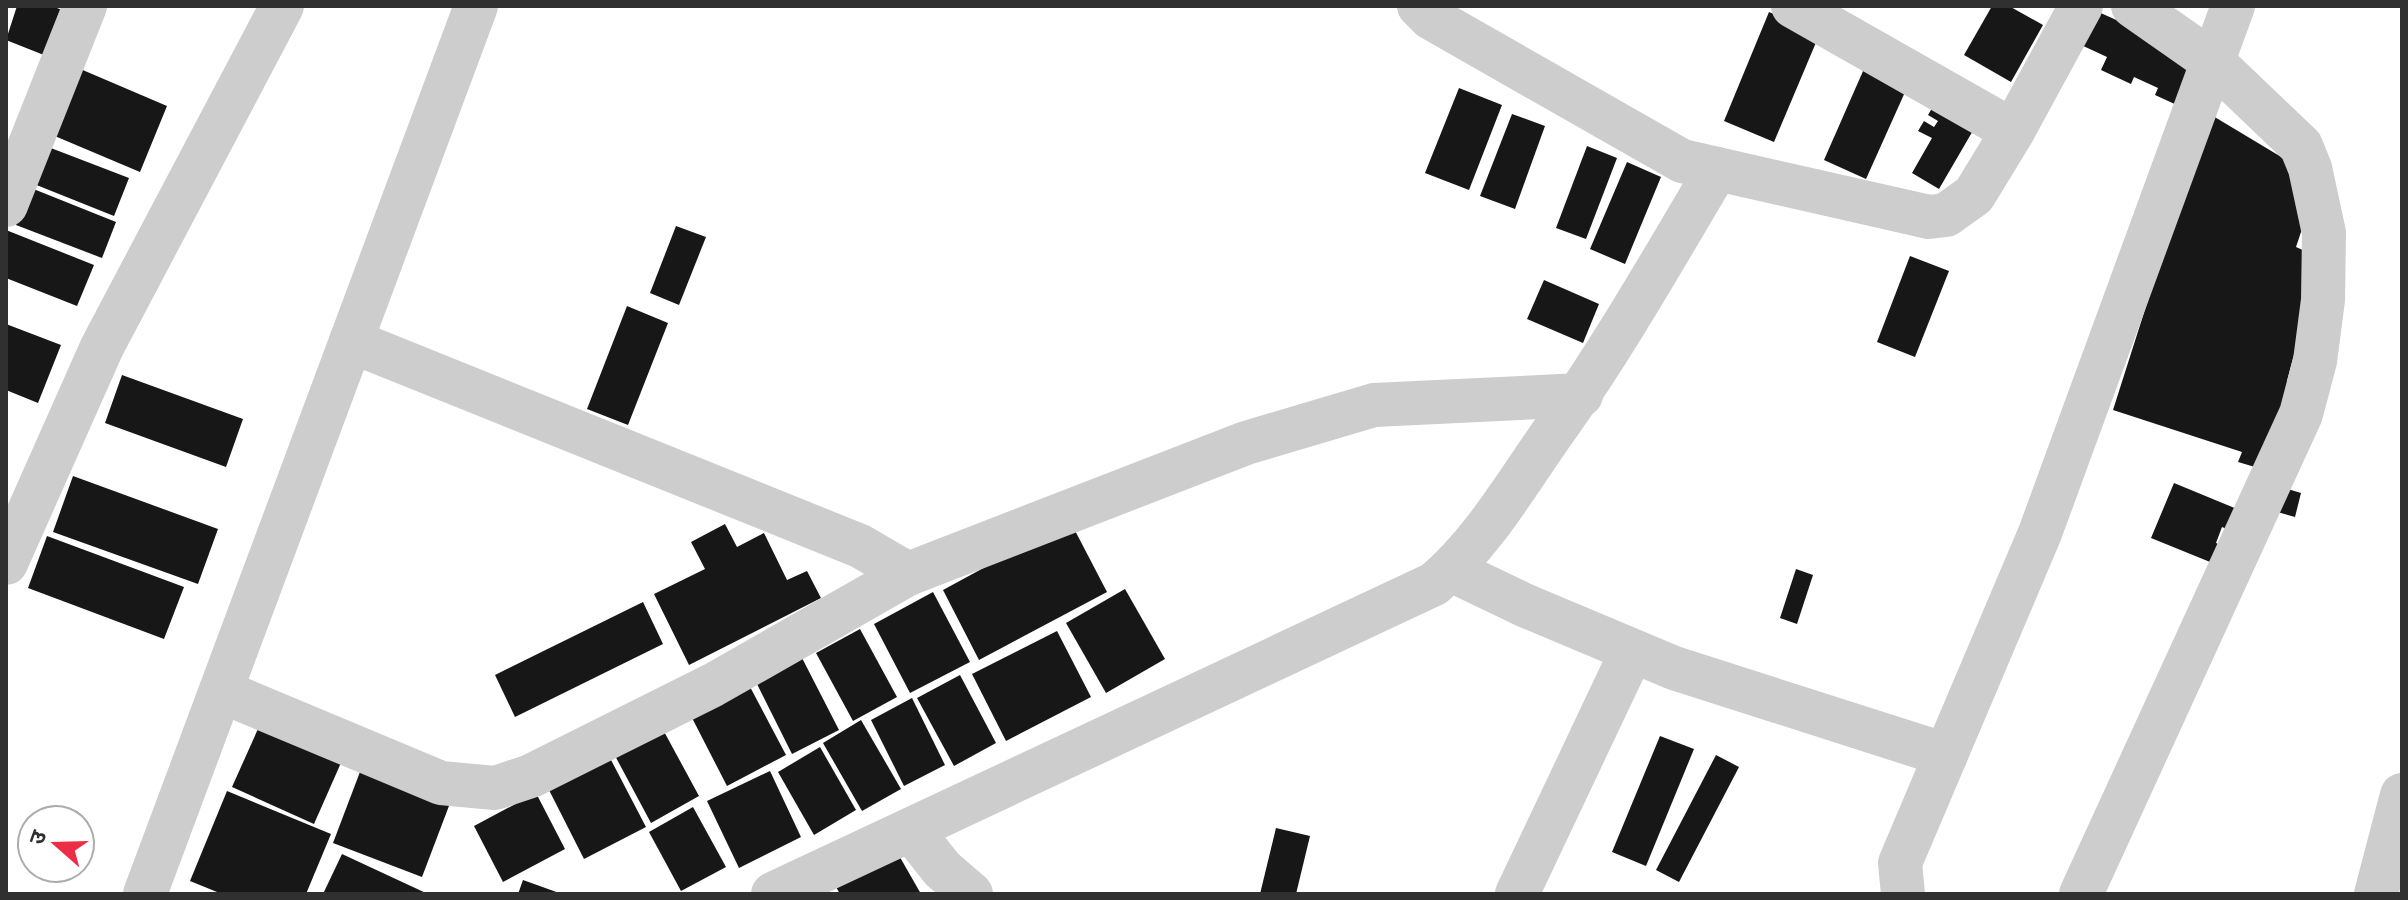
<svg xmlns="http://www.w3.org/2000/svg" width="2408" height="900" viewBox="0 0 2408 900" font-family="Manrope,'Noto Sans Devanagari',sans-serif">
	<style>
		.building { fill: #171717 }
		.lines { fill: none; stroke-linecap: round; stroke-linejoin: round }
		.minor { stroke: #cdcdcd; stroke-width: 44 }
		.tertiary { stroke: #cdcdcd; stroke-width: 44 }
	</style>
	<rect width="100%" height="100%" fill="#fff"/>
	<g class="building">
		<polygon points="17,6 52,6 77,16 59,61 6,40"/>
		<polygon points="1992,6 2009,6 2043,25 2011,82 1964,55"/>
		<polygon points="2094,10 2201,58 2179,106 2155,95 2158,88 2134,77 2131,84 2101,70 2107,57 2079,44"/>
		<polygon points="1769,12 1820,33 1774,142 1724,121"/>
		<polygon points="1867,62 1910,81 1866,179 1824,160"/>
		<polygon points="78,68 167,106 140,172 50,134"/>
		<polygon points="1459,88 1502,105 1469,190 1425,173"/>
		<polygon points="1938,98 1978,122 1939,189 1912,173 1932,138 1918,131 1924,121 1934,127 1938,121 1928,115"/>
		<polygon points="2203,110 2298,167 2304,223 2296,247 2314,255 2311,290 2287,381 2293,382 2265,470 2238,462 2242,452 2113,410 2163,253"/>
		<polygon points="1512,114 1545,126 1515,209 1480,196"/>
		<polygon points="43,145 129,178 114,216 29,182"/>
		<polygon points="1587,146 1617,158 1586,239 1556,228"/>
		<polygon points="1627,162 1661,177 1625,264 1590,249"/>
		<polygon points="31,188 116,222 102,258 16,225"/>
		<polygon points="676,226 706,237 679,305 650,293"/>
		<polygon points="6,230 94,265 77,306 6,278"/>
		<polygon points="1910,256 1949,271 1915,357 1877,342"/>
		<polygon points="1544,280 1599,304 1583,343 1527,319"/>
		<polygon points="627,306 668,323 628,425 587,409"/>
		<polygon points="6,324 61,345 38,403 6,390"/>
		<polygon points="122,375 243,419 226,467 105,423"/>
		<polygon points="73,476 218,529 198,584 53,532"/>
		<polygon points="2174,483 2237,509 2229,530 2222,527 2216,543 2223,546 2215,564 2151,538"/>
		<polygon points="2281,487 2301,493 2295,517 2274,511"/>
		<polygon points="1070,521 1107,592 979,660 943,590"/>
		<polygon points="725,524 737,547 764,533 787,580 807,571 821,598 689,665 654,594 705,569 691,542"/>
		<polygon points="47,536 184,587 164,639 28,588"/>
		<polygon points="1796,569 1813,575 1797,624 1780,618"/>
		<polygon points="1125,589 1165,659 1106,693 1066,623"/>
		<polygon points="933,592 970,662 910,693 874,624"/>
		<polygon points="643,602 663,644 515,717 495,675"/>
		<polygon points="860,629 897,697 853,721 816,653"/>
		<polygon points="1057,631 1091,697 1006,741 972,674"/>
		<polygon points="801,656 839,730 792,754 755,680"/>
		<polygon points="960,675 996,743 954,766 917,698"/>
		<polygon points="748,683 786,755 727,786 690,714"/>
		<polygon points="912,698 945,765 904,786 871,720"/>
		<polygon points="262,720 344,756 314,824 232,787"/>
		<polygon points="861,720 901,789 862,811 823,743"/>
		<polygon points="661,726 699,796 651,823 613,752"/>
		<polygon points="1660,736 1694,749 1646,866 1612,852"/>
		<polygon points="820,747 856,810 814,835 778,772"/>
		<polygon points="1716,755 1739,767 1679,882 1656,870"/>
		<polygon points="610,758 646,827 584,859 549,790"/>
		<polygon points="363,764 452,798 422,877 333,843"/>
		<polygon points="770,771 801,837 739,868 707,801"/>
		<polygon points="227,791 331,834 306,894 222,894 190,881"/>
		<polygon points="536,793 565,849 503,882 474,826"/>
		<polygon points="693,807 726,867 681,891 649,832"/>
		<polygon points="1276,828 1310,836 1296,894 1260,894"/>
		<polygon points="893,845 921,894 840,894 832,880"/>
		<polygon points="342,854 428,894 323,894"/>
		<polygon points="523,880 562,894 518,894"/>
	</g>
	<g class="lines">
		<g class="minor">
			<polyline points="1419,6 1431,18 1682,161 1929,217 1946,215 1974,195 2013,131 2081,6"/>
			<polyline points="1793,6 2013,131"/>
			<polyline points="6,205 85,6"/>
			<polyline points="351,341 860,546 908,574"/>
			<polyline points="6,563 102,347 282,6"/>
			<polyline points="1451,570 1524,605 1674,668 1946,755"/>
			<polyline points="221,691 441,783 495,788 531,776 713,685 908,574 1246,443 1374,405 1581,395"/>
			<polyline points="912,831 942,869 971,894"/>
			<path d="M773 894 1434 584C1485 541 1520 478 1558 425 1616 343 1665 256 1717 169"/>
			<polyline points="1517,894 1632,651"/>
			<polyline points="1903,894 1900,863 2040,533 2233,6"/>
			<polyline points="2081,894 2301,414 2315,361 2323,300 2324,233 2310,168 2301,146 2213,62 2133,6"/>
			<polyline points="2376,894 2402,795"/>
		</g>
		<polyline class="tertiary" points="145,894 476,6"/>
	</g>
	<rect width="2408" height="900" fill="none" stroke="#303030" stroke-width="16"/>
	<g transform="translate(56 844) rotate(290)"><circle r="38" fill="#ffffff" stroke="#acacac" stroke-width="2"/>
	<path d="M0-6L14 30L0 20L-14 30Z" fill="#eb2d46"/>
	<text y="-12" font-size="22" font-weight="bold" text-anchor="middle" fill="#303030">उ</text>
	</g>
</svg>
